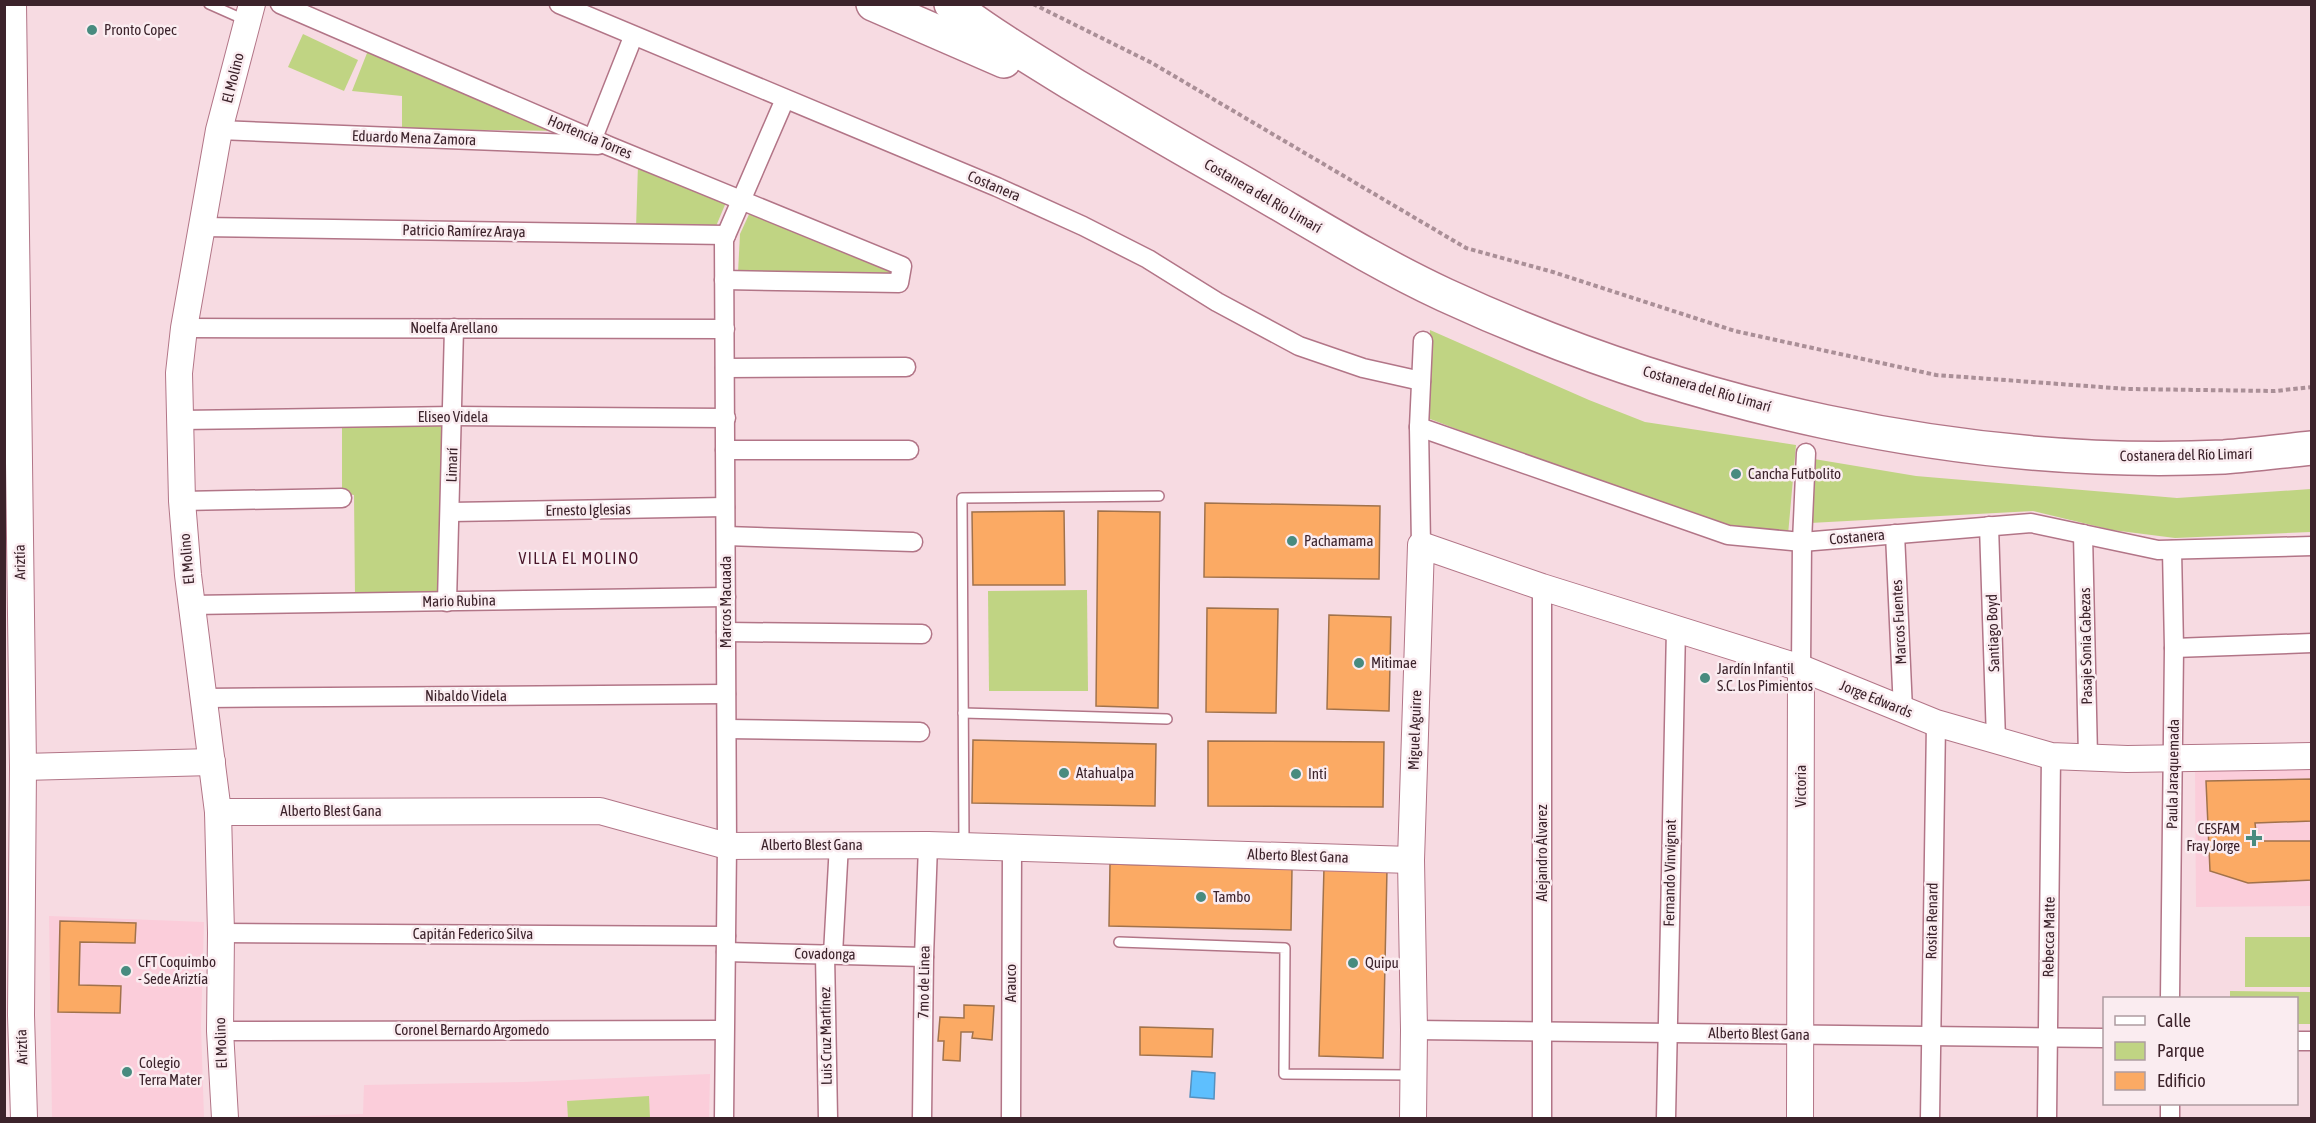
<svg xmlns="http://www.w3.org/2000/svg" width="2316" height="1123" font-family="'Asap Condensed',sans-serif">
<style>
.built{fill:#fbcdda}
.green{fill:#c0d483}
.water{fill:#5ebffe;stroke:#5490bf;stroke-width:1.5}
.building{fill:#fbaa64;stroke:#a1724b;stroke-width:1.5}
.lines{fill:none;stroke-linecap:round;stroke-linejoin:round}
.lane-casing{stroke:#b27587;stroke-width:12}
.street-casing{stroke:#b27587;stroke-width:21}
.secondary-casing{stroke:#b27587;stroke-width:28}
.highway-casing{stroke:#b27587;stroke-width:36}
.path{stroke:#aa8f97;stroke-width:4;stroke-dasharray:4.5 3;stroke-linecap:butt}
.lane{stroke:#fff;stroke-width:9}
.street{stroke:#fff;stroke-width:18}
.secondary{stroke:#fff;stroke-width:26}
.highway{stroke:#fff;stroke-width:33}
.poi-dot{fill:#488b7f;stroke:#faecf0;stroke-width:2}
.labels{text-anchor:middle;stroke-width:5;stroke-linejoin:round;paint-order:stroke}
.poi-label{font-size:15px;fill:#3c232b;stroke:#faecf0;text-anchor:start}
.street-label{font-size:15px;fill:#3c232b;stroke:#faecf0}
.neighbourhood-label{font-size:16px;letter-spacing:1.5px;fill:#481529;stroke:#faecf0}
</style>
<rect width="100%" height="100%" fill="#f7dbe2"/>
<!-- built -->
<g class="built">
<path d="M 2311,767 L 2311,906 L 2196,907 L 2195,769 Z"/>
<path d="M 49,916 L 204,922 L 201,1026 L 204,1118 L 52,1118 Z"/>
<path d="M 710,1074 L 709,1118 L 247,1118 L 363,1114 L 364,1085 L 523,1082 Z"/>
</g>
<!-- green -->
<g class="green">
<path d="M 303,34 L 358,60 L 344,91 L 288,67 Z"/>
<path d="M 369,48 L 563,131 L 402,129 L 402,96 L 352,91 Z"/>
<path d="M 638,164 L 727,200 L 714,231 L 636,228 Z"/>
<path d="M 751,210 L 892,267 L 891,278 L 738,273 L 740,234 Z"/>
<path d="M 1430,330 L 1589,400 L 1645,422 L 1796,445 L 1788,535 L 1731,527 L 1579,476 L 1425,417 Z"/>
<path d="M 342,422 L 445,424 L 442,593 L 355,595 L 354,495 L 342,493 Z"/>
<path d="M 1814,459 L 1916,476 L 2177,498 L 2311,489 L 2311,532 L 2175,538 L 2112,530 L 2033,511 L 1810,523 Z"/>
<path d="M 1087,590 L 1088,691 L 989,691 L 988,591 Z"/>
<rect x="2245" y="937" width="66" height="50"/>
<path d="M 2230,991 L 2311,992 L 2311,1024 L 2297,1024 L 2296,998 L 2230,998 Z"/>
<path d="M 649,1096 L 650,1118 L 568,1118 L 567,1101 Z"/>
</g>
<!-- water -->
<path class="water" d="M 1192,1071 L 1215,1073 L 1214,1099 L 1190,1097 Z"/>
<!-- building -->
<g class="building">
<path d="M 1205,503 L 1380,506 L 1379,579 L 1204,577 Z"/>
<path d="M 1064,511 L 1065,585 L 973,585 L 972,512 Z"/>
<path d="M 1098,511 L 1160,512 L 1158,708 L 1096,706 Z"/>
<path d="M 1207,608 L 1278,609 L 1276,713 L 1206,712 Z"/>
<path d="M 1329,615 L 1391,617 L 1389,711 L 1327,709 Z"/>
<path d="M 973,740 L 1156,744 L 1155,806 L 972,803 Z"/>
<path d="M 1208,741 L 1384,742 L 1383,807 L 1208,806 Z"/>
<path d="M 2312,779 L 2312,821 L 2255,823 L 2257,841 L 2312,841 L 2312,880 L 2248,883 L 2210,871 L 2206,781 Z"/>
<path d="M 1110,864 L 1292,869 L 1291,930 L 1109,926 Z"/>
<path d="M 1324,867 L 1387,869 L 1383,1058 L 1319,1056 Z"/>
<path d="M 60,921 L 136,923 L 135,943 L 80,942 L 79,985 L 121,986 L 120,1013 L 58,1012 Z"/>
<path d="M 964,1005 L 994,1006 L 992,1040 L 972,1038 L 973,1032 L 961,1032 L 960,1061 L 943,1060 L 944,1041 L 938,1041 L 940,1017 L 964,1018 Z"/>
<path d="M 1140,1027 L 1213,1029 L 1212,1057 L 1140,1055 Z"/>
</g>
<g class="lines">
<defs>
<g id="lane">
<path d="M 209,4 L 245,20"/>
<path d="M 963,713 L 1167,719"/>
<path d="M 964,844 L 962,498 L 1159,496"/>
<path d="M 1119,942 L 1285,948 L 1284,1074 L 1411,1075"/>
</g>
<g id="street">
<path d="M 280,4 L 609,146 L 902,266 L 899,283 L 724,280"/>
<path d="M 559,4 L 997,187 L 1083,226 L 1148,259 L 1217,302 L 1299,346 L 1363,368 L 1421,381"/>
<path d="M 219,130 L 598,145"/>
<path d="M 593,138 L 633,37"/>
<path d="M 201,227 L 726,235"/>
<path d="M 184,328 L 725,329"/>
<path d="M 725,368 L 906,367"/>
<path d="M 180,420 L 454,416 L 726,418"/>
<path d="M 1419,427 L 1728,535 L 1802,542 L 2031,523 L 2158,550 L 2312,546"/>
<path d="M 725,450 L 909,450"/>
<path d="M 182,501 L 342,498"/>
<path d="M 450,512 L 725,507"/>
<path d="M 1989,526 L 1996,740"/>
<path d="M 1895,534 L 1903,710"/>
<path d="M 2083,534 L 2088,757"/>
<path d="M 726,536 L 913,542"/>
<path d="M 1421,545 L 1419,427 L 1423,341"/>
<path d="M 447,602 L 454,328"/>
<path d="M 191,605 L 726,597"/>
<path d="M 726,632 L 922,634"/>
<path d="M 2174,648 L 2312,643"/>
<path d="M 1801,668 L 1802,542 L 1806,453"/>
<path d="M 205,698 L 726,694"/>
<path d="M 727,729 L 920,732"/>
<path d="M 221,933 L 726,936"/>
<path d="M 726,952 L 924,957"/>
<path d="M 825,954 L 828,1118"/>
<path d="M 833,954 L 839,844"/>
<path d="M 2170,998 L 2174,648 L 2172,550"/>
<path d="M 1414,1030 L 2104,1038"/>
<path d="M 220,1031 L 724,1030"/>
<path d="M 2296,1041 L 2312,1041"/>
<path d="M 724,1118 L 727,846 L 724,240 L 785,99"/>
<path d="M 922,1118 L 924,957 L 928,845"/>
<path d="M 1011,1118 L 1012,848"/>
<path d="M 1542,1118 L 1542,587"/>
<path d="M 1666,1118 L 1676,628"/>
<path d="M 1930,1118 L 1936,723"/>
<path d="M 2047,1118 L 2051,756"/>
<path d="M 2170,1118 L 2170,1104"/>
</g>
<g id="secondary">
<path d="M 13,4 L 23,767 L 21,1015 L 24,1118"/>
<path d="M 23,767 L 212,762"/>
<path d="M 218,812 L 600,811 L 727,846 L 928,845 L 1411,860"/>
<path d="M 225,1118 L 220,1031 L 221,933 L 218,812 L 188,575 L 182,501 L 179,373 L 184,328 L 219,130 L 252,4"/>
<path d="M 1413,1118 L 1414,1030 L 1411,860 L 1421,545 L 1542,587 L 1801,668 L 1936,723 L 2051,756 L 2127,759 L 2312,756"/>
<path d="M 1800,1118 L 1801,668"/>
</g>
<g id="highway">
<path d="M 873,4 L 1004,61"/>
<path d="M 951,4 C 990,34 1032,59 1074,85 C 1127,116 1179,147 1233,177 C 1303,217 1372,261 1445,295 C 1683,405 1961,469 2224,457 C 2253,455 2282,451 2312,448"/>
</g>
</defs>
<!-- lane casing -->
<use href="#lane" class="lane-casing"/>
<!-- street casing -->
<use href="#street" class="street-casing"/>
<!-- secondary casing -->
<use href="#secondary" class="secondary-casing"/>
<!-- highway casing -->
<use href="#highway" class="highway-casing"/>
<!-- path -->
<path class="path" d="M 1033,4 L 1152,63 L 1466,248 L 1553,272 L 1735,331 L 1936,375 L 2128,389 L 2275,391 L 2312,387"/>
<!-- lane -->
<use href="#lane" class="lane"/>
<!-- street -->
<use href="#street" class="street"/>
<!-- secondary -->
<use href="#secondary" class="secondary"/>
<!-- highway -->
<use href="#highway" class="highway"/>
</g>
<!-- markers -->
<g class="poi-dot">
<circle cx="92" cy="30" r="6"/>
<circle cx="1736" cy="474" r="6"/>
<circle cx="1292" cy="541" r="6"/>
<circle cx="1359" cy="663" r="6"/>
<circle cx="1705" cy="678" r="6"/>
<circle cx="1064" cy="773" r="6"/>
<circle cx="1296" cy="774" r="6"/>
<path d="M2251 829h6v6h6v6h-6v6h-6v-6h-6v-6h6z"/>
<circle cx="1201" cy="897" r="6"/>
<circle cx="1353" cy="963" r="6"/>
<circle cx="126" cy="971" r="6"/>
<circle cx="127" cy="1072" r="6"/>
</g>
<g class="labels">
<!-- poi labels -->
<g class="poi-label">
<text x="104" y="35">Pronto Copec</text>
<text x="1748" y="479">Cancha Futbolito</text>
<text x="1304" y="546">Pachamama</text>
<text x="1371" y="668">Mitimae</text>
<text x="1717" y="674">Jardín Infantil<tspan x="1717" dy="17">S.C. Los Pimientos</tspan></text>
<text x="1076" y="778">Atahualpa</text>
<text x="1308" y="779">Inti</text>
<text x="2240" y="834" text-anchor="end">CESFAM<tspan x="2240" dy="17">Fray Jorge</tspan></text>
<text x="1213" y="902">Tambo</text>
<text x="138" y="967">CFT Coquimbo<tspan x="138" dy="17">- Sede Ariztía</tspan></text>
<text x="1365" y="968">Quipu</text>
<text x="139" y="1068">Colegio<tspan x="139" dy="17">Terra Mater</tspan></text>
</g>
<!-- street labels -->
<g class="street-label">
<text transform="translate(233 78) rotate(-76)" y="5">El Molino</text>
<text transform="translate(590 137) rotate(23)" y="5">Hortencia Torres</text>
<text transform="translate(414 138) rotate(2)" y="5">Eduardo Mena Zamora</text>
<text transform="translate(994 186) rotate(23)" y="5">Costanera</text>
<text transform="translate(1263 196) rotate(30)" y="5">Costanera del Río Limarí</text>
<text transform="translate(464 231) rotate(1)" y="5">Patricio Ramírez Araya</text>
<text x="454" y="333">Noelfa Arellano</text>
<text transform="translate(1707 389) rotate(16)" y="5">Costanera del Río Limarí</text>
<text x="453" y="422">Eliseo Videla</text>
<text transform="translate(2186 455) rotate(-1)" y="5">Costanera del Río Limarí</text>
<text transform="translate(452 465) rotate(-88)" y="5">Limarí</text>
<text transform="translate(588 510) rotate(-1)" y="5">Ernesto Iglesias</text>
<text transform="translate(1857 537) rotate(-5)" y="5">Costanera</text>
<text transform="translate(187 559) rotate(-95)" y="5">El Molino</text>
<text transform="translate(20 562) rotate(-91)" y="5">Ariztía</text>
<text transform="translate(459 601) rotate(-1)" y="5">Mario Rubina</text>
<text transform="translate(726 602) rotate(-90)" y="5">Marcos Macuada</text>
<text transform="translate(1899 622) rotate(-93)" y="5">Marcos Fuentes</text>
<text transform="translate(1993 633) rotate(-92)" y="5">Santiago Boyd</text>
<text transform="translate(2086 646) rotate(-91)" y="5">Pasaje Sonia Cabezas</text>
<text x="466" y="701">Nibaldo Videla</text>
<text transform="translate(1876 699) rotate(22)" y="5">Jorge Edwards</text>
<text transform="translate(1415 730) rotate(-88)" y="5">Miguel Aguirre</text>
<text transform="translate(2173 774) rotate(-89)" y="5">Paula Jaraquemada</text>
<text transform="translate(1801 786) rotate(-90)" y="5">Victoria</text>
<text x="331" y="816">Alberto Blest Gana</text>
<text x="812" y="850">Alberto Blest Gana</text>
<text transform="translate(1542 853) rotate(-90)" y="5">Alejandro Álvarez</text>
<text transform="translate(1298 856) rotate(2)" y="5">Alberto Blest Gana</text>
<text transform="translate(1670 873) rotate(-89)" y="5">Fernando Vinvignat</text>
<text transform="translate(1932 921) rotate(-89)" y="5">Rosita Renard</text>
<text x="473" y="939">Capitán Federico Silva</text>
<text transform="translate(2049 937) rotate(-89)" y="5">Rebecca Matte</text>
<text transform="translate(825 954) rotate(1)" y="5">Covadonga</text>
<text transform="translate(924 982) rotate(-89)" y="5">7mo de Linea</text>
<text transform="translate(1011 983) rotate(-90)" y="5">Arauco</text>
<text x="472" y="1035">Coronel Bernardo Argomedo</text>
<text transform="translate(1759 1034) rotate(1)" y="5">Alberto Blest Gana</text>
<text transform="translate(826 1036) rotate(-91)" y="5">Luis Cruz Martínez</text>
<text transform="translate(221 1043) rotate(-92)" y="5">El Molino</text>
<text transform="translate(22 1047) rotate(-92)" y="5">Ariztía</text>
</g>
<!-- neighbourhood labels -->
<g class="neighbourhood-label">
<text x="579" y="564">VILLA EL MOLINO</text>
</g>
</g>
<!-- border -->
<rect width="2316" height="1123" fill="none" stroke="#3c232b" stroke-width="12"/>
<!-- legend -->
<rect x="2103" y="997" width="195" height="108" fill="#faecf0" stroke="#ae9ca1" stroke-width="1.5"/>
<rect x="2115" y="1016" width="30" height="9" fill="#ffffff" stroke="#ae9ca1" stroke-width="1.5"/>
<text x="2157" y="1027" font-size="18" fill="#3c232b">Calle</text>
<rect x="2115" y="1042" width="30" height="18" fill="#c0d483" stroke="#ae9ca1" stroke-width="1.5"/>
<text x="2157" y="1057" font-size="18" fill="#3c232b">Parque</text>
<rect x="2115" y="1072" width="30" height="18" fill="#fbaa64" stroke="#ae9ca1" stroke-width="1.5"/>
<text x="2157" y="1087" font-size="18" fill="#3c232b">Edificio</text>
</svg>
